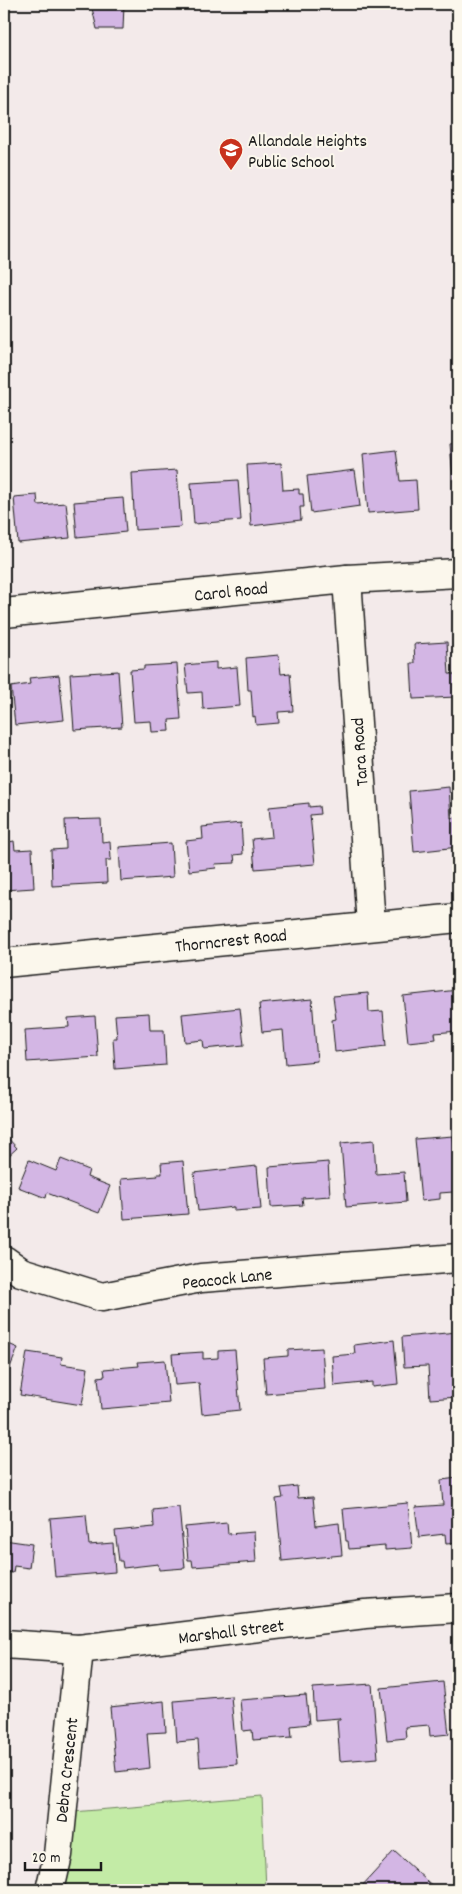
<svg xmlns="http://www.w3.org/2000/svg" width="462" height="1894" font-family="Dekko,sans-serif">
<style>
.green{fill:#c3eba6;stroke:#708461}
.building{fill:#d3b6e4;stroke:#1c1c1c}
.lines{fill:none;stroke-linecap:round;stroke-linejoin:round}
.minor-casing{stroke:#1c1c1c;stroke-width:31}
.minor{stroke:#fbf7ec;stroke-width:28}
.labels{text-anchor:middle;stroke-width:4;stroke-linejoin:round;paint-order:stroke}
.poi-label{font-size:18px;fill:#1c1c1c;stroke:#fbf7ec;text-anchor:start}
.street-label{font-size:18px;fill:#1c1c1c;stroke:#fbf7ec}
</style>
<rect width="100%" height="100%" fill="#f3eaea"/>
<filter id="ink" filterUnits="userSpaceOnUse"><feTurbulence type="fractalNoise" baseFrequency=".02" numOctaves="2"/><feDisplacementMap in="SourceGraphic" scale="10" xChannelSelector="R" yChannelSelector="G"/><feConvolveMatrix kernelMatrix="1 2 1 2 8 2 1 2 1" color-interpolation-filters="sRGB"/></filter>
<g filter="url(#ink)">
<!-- green -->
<path class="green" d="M 262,1796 L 266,1890 L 53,1890 L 73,1812 Z"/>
<!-- building -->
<g class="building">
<path d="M 91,4 L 124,4 L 123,29 L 97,29 Z"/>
<path d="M 458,443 L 458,499 L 455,499 L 450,444 Z"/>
<path d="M 396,450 L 400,481 L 416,480 L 418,509 L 368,513 L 363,454 Z"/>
<path d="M 281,463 L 283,490 L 299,489 L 299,494 L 303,494 L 304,507 L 300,507 L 301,520 L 251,526 L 247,465 Z"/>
<path d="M 177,470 L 181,527 L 135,530 L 132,473 Z"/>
<path d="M 355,470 L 360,506 L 311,513 L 307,476 Z"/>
<path d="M 238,480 L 241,520 L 194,524 L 191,483 Z"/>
<path d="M 37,495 L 38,505 L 66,503 L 70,538 L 18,543 L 14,497 Z"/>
<path d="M 123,498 L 126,532 L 77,537 L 74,502 Z"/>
<path d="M 447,642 L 449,674 L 455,674 L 456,697 L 413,699 L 411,663 L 415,663 L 414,644 Z"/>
<path d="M 279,655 L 281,674 L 290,673 L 293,711 L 278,712 L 279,723 L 256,725 L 255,716 L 253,717 L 251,690 L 248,690 L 246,658 Z"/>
<path d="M 216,662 L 216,669 L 237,667 L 240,706 L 203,709 L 202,692 L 188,693 L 185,665 Z"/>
<path d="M 177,664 L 181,719 L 169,720 L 170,731 L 152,732 L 151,721 L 134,722 L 130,670 L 144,669 L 144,666 Z"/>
<path d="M 118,671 L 122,727 L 74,730 L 70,674 Z"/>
<path d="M 59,675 L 64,720 L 15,725 L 11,687 L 30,684 L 29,678 Z"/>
<path d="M 449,787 L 451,818 L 458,817 L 458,847 L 414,852 L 409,791 Z"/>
<path d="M 309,803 L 309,807 L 319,806 L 320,814 L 310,815 L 315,864 L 255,869 L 252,839 L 272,837 L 269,807 Z"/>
<path d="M 101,819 L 102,842 L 110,841 L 111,860 L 106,860 L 107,883 L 52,886 L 51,850 L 66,849 L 65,820 Z"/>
<path d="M 241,823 L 243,854 L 234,855 L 235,863 L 215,864 L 216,868 L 189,871 L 186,841 L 203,839 L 202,827 Z"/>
<path d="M 9,838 L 9,842 L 14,841 L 15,850 L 32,849 L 34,888 L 4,890 L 4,839 Z"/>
<path d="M 171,843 L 173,877 L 121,881 L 119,847 Z"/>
<path d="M 458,990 L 458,1031 L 435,1033 L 436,1039 L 408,1042 L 403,996 Z"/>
<path d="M 368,993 L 369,1012 L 383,1011 L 386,1046 L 335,1052 L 332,1020 L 336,1019 L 333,996 Z"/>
<path d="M 312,999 L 317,1061 L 286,1064 L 283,1030 L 262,1032 L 259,1004 Z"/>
<path d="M 240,1008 L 244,1045 L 204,1049 L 203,1040 L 185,1042 L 182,1014 Z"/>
<path d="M 149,1013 L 150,1030 L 164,1030 L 166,1065 L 115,1069 L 113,1038 L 117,1038 L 115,1015 Z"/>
<path d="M 95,1016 L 98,1057 L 27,1062 L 25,1030 L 69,1027 L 68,1018 Z"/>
<path d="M 4,1134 L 17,1148 L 4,1160 Z"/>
<path d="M 453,1136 L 456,1167 L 458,1167 L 458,1198 L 454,1198 L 453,1192 L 440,1193 L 440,1199 L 421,1201 L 415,1139 Z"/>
<path d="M 374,1140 L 376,1174 L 404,1172 L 406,1202 L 346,1207 L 341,1143 Z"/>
<path d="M 61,1159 L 89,1170 L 87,1177 L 110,1186 L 99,1213 L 47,1193 L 46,1198 L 18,1187 L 29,1160 L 56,1171 Z"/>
<path d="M 183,1161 L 188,1214 L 124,1219 L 121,1179 L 158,1176 L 157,1174 L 162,1174 L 161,1163 Z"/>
<path d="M 328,1162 L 330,1196 L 302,1198 L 303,1205 L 271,1207 L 269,1167 Z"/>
<path d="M 257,1166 L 261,1209 L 234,1211 L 234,1207 L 198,1211 L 194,1173 Z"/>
<path d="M 458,1332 L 458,1397 L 430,1399 L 428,1366 L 404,1367 L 402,1337 Z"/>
<path d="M 394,1340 L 398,1384 L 372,1387 L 372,1382 L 334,1386 L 332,1356 L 355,1354 L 354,1345 Z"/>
<path d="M 4,1342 L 18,1348 L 4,1382 Z"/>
<path d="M 322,1348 L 325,1389 L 266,1394 L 263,1358 L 288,1356 L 288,1350 Z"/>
<path d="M 235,1350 L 240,1410 L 202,1414 L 199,1383 L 175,1385 L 172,1354 L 203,1352 L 203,1359 L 218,1358 L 218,1351 Z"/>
<path d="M 27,1352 L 62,1357 L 61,1364 L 88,1368 L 82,1405 L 20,1395 Z"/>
<path d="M 165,1360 L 169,1403 L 101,1409 L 98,1377 L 105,1376 L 104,1369 L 139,1366 L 138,1362 Z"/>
<path d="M 458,1478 L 458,1543 L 446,1544 L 445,1534 L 419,1537 L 415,1507 L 443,1505 L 441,1480 Z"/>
<path d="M 297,1486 L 298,1498 L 313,1497 L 316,1526 L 339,1523 L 342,1555 L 282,1561 L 276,1499 L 283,1498 L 281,1488 Z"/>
<path d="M 408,1503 L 412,1548 L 385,1550 L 385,1546 L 349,1549 L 348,1541 L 346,1541 L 343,1509 Z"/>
<path d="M 179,1507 L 185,1568 L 159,1570 L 158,1564 L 123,1568 L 122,1561 L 119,1561 L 115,1531 L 154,1527 L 153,1510 Z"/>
<path d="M 86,1515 L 89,1545 L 113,1543 L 115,1572 L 55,1577 L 50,1518 Z"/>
<path d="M 227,1523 L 228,1534 L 254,1532 L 256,1562 L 193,1567 L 192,1560 L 188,1560 L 185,1527 Z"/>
<path d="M 4,1540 L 32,1544 L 29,1568 L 14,1566 L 13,1573 L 4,1572 Z"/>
<path d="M 458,1676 L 458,1707 L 455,1708 L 453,1677 Z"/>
<path d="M 443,1682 L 449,1734 L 430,1736 L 429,1725 L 405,1727 L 406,1738 L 387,1740 L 381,1688 Z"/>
<path d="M 372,1684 L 378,1758 L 340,1761 L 337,1720 L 340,1720 L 340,1718 L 315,1720 L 313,1688 Z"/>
<path d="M 306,1695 L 309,1724 L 291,1726 L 292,1737 L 253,1740 L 252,1730 L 243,1731 L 240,1700 Z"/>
<path d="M 231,1696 L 237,1764 L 200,1767 L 198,1740 L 177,1742 L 174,1701 Z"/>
<path d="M 164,1701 L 166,1732 L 147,1733 L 150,1768 L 116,1772 L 110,1707 Z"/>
<path d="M 4,1726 L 9,1726 L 4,1792 Z"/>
<path d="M 394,1851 L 437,1890 L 364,1890 L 361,1887 Z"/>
</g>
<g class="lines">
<defs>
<g id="minor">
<path d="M 347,579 L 371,925"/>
<path d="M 4,613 L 347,579 L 458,573"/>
<path d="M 4,963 L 458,918"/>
<path d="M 4,1260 L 21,1272 L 102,1297 L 201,1278 L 458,1258"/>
<path d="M 4,1644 L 79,1649 L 365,1614 L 458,1608"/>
<path d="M 50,1890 L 58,1855 L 79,1649"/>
</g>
</defs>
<!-- minor casing -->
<use href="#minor" class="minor-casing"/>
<!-- minor -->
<use href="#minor" class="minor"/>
</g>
</g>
<!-- icons -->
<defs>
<symbol id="school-pin" viewBox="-11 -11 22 30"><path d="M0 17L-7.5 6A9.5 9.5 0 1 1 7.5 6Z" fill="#c8321e" stroke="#fbf7ec"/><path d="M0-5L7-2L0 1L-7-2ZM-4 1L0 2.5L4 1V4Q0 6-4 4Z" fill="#fff"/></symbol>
</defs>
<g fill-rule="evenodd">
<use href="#school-pin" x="217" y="136" width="28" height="38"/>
</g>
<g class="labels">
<!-- poi labels -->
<g class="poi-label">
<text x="248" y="146">Allandale Heights<tspan x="248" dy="21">Public School</tspan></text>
</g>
<!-- street labels -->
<g class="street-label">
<text transform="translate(231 591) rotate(-6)" y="6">Carol Road</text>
<text transform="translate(359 752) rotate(-94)" y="6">Tara Road</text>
<text transform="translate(231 940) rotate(-6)" y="6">Thorncrest Road</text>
<text transform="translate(227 1278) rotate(-6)" y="6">Peacock Lane</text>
<text transform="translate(231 1631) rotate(-7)" y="6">Marshall Street</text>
<text transform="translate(66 1770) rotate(-84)" y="6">Debra Crescent</text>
</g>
</g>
<!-- margin -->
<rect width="462" height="1894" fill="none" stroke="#fbf7ec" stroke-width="20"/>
<rect x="10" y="10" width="442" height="1874" fill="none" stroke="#1c1c1c" stroke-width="2" filter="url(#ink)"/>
<!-- scale -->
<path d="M25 1862v8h76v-8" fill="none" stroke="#1c1c1c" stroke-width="2.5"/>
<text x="32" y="1862" font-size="15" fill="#1c1c1c" stroke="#fbf7ec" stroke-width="4" paint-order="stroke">20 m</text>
</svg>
